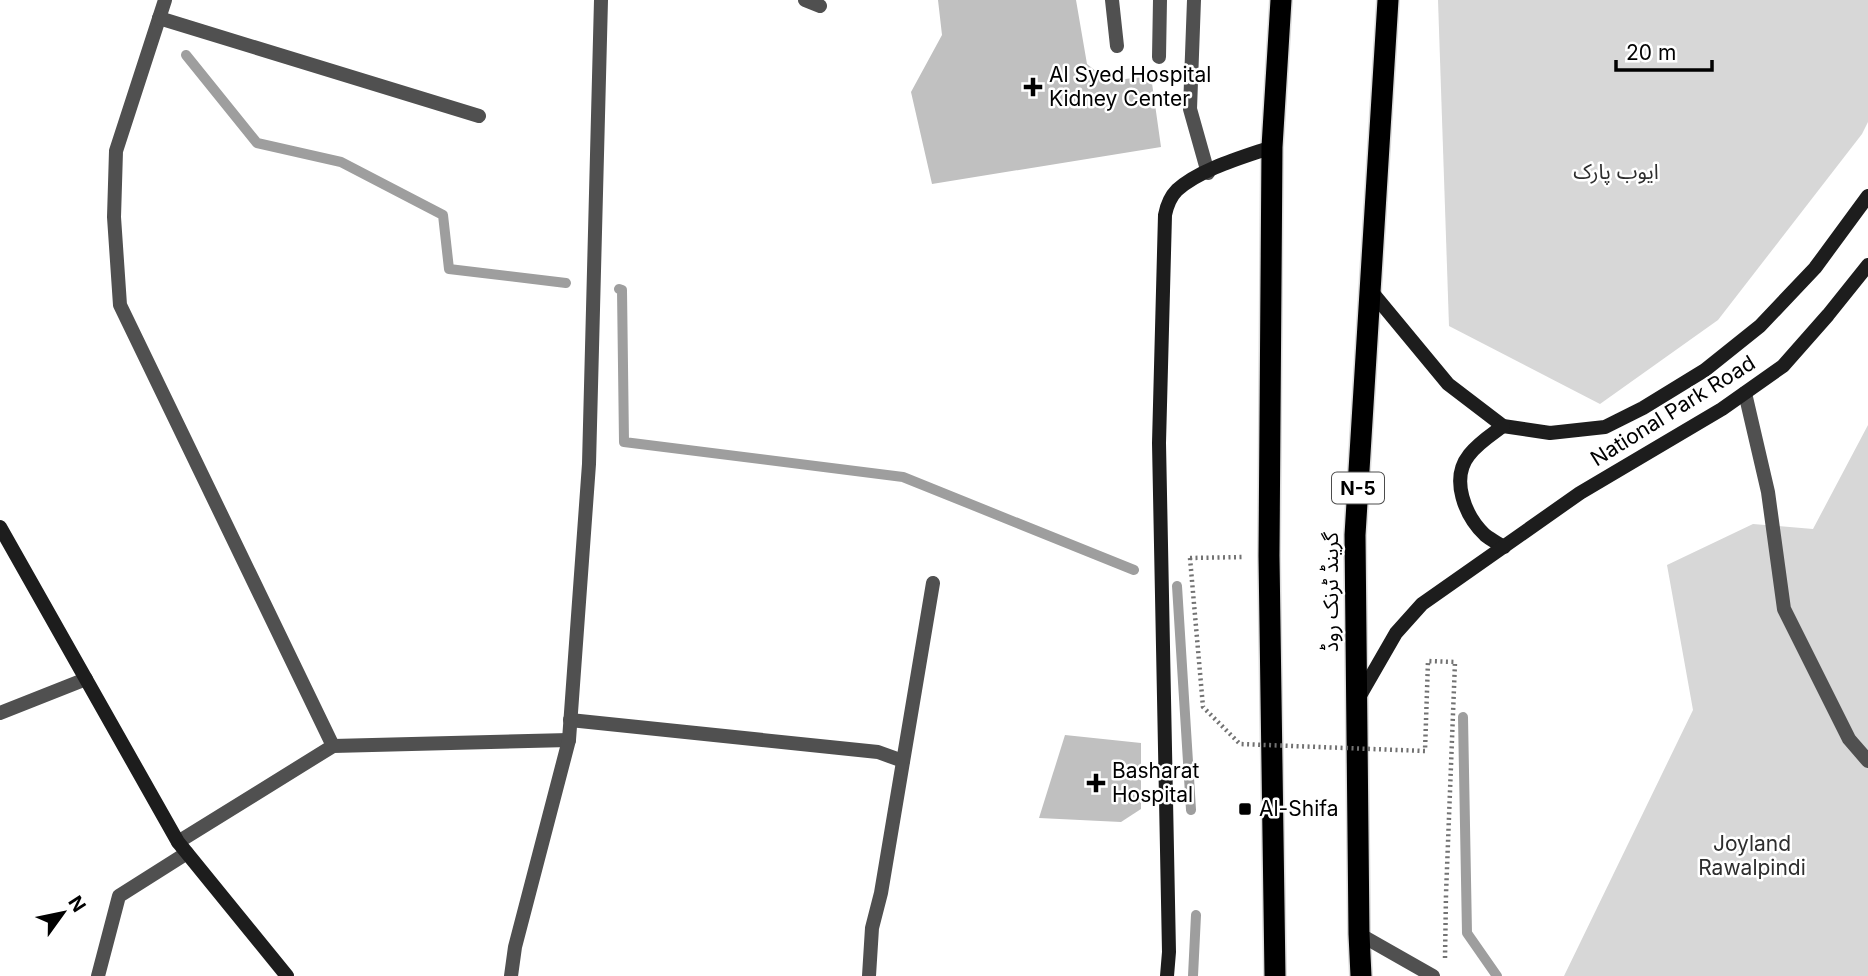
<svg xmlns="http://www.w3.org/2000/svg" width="1868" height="976" font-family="Inter,'Noto Sans Arabic',sans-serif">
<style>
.green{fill:#d7d7d7}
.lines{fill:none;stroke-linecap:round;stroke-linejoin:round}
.stream{stroke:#9e9e9e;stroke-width:10}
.building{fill:#c0c0c0}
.highway-casing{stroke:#dbdbdb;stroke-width:24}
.path{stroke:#727272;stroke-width:4.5;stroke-dasharray:2 3.5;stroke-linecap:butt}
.lane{stroke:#505050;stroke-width:14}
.street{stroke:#505050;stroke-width:14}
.secondary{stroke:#1d1d1d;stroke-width:14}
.highway{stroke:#000;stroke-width:21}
.path-bridge{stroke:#727272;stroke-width:4.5;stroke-dasharray:2 3.5;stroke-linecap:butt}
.poi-dot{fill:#000;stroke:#fff;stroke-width:2.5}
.labels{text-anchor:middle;stroke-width:5;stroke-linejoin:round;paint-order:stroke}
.shield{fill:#fff;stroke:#4c4c4c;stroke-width:2}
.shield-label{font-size:19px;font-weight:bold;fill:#000}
.poi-label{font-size:21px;fill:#000;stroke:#fff;text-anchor:start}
.park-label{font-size:21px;fill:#2e2e2e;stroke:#fff}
.street-label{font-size:21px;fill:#000;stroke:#fff}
</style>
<rect width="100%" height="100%" fill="#fff"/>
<!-- green -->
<g class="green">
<path d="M 1438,0 L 1868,0 L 1868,122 L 1862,134 L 1718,320 L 1600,404 L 1449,326 Z"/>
<path d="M 1868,425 L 1868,976 L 1564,976 L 1693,710 L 1667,565 L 1753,524 L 1813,529 Z"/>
</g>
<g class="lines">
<!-- stream -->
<g class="stream">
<path d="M 186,55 L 257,143 L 341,162 L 443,215 L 449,269 L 566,283"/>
<path d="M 619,289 L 622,290 L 624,442 L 903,477 L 1134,570"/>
<path d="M 1177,586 L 1191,810"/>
<path d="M 1463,717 L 1467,933 L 1497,976"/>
<path d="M 1193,976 L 1196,915"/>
</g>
</g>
<!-- building -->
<g class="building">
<path d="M 938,0 L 1076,0 L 1087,64 L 1108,81 L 1151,76 L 1161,147 L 932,184 L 911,92 L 942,35 Z"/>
<path d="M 1065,735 L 1141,743 L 1141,809 L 1121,822 L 1039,818 Z"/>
</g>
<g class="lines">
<defs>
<g id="highway">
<path d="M 1275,976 L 1269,556 L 1272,147 L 1281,0"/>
<path d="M 1361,976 L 1359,934 L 1355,535 L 1388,0"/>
</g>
</defs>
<!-- highway casing -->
<use href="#highway" class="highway-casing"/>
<!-- path -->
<g class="path">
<path d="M 1190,558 L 1243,557"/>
<path d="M 1445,958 L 1446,894"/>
</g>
<!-- lane -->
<g class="lane">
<path d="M 1112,0 L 1117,46"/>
<path d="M 1159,57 L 1160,0"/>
<path d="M 1745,393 L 1768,492 L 1784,609 L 1849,739 L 1868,761"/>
</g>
<!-- street -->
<g class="street">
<path d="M 165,0 L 116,151 L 114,217 L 120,305 L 333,746"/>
<path d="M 805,0 L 820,6"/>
<path d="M 1194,0 L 1190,109 L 1208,173"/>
<path d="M 159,18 L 479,116"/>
<path d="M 0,713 L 86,679"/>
<path d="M 570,720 L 878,752 L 903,761"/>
<path d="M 178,842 L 333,746 L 569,740"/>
<path d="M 1359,934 L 1433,976"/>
<path d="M 98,976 L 119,896 L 187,853"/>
<path d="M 511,976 L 515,947 L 569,740 L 589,464 L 601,0"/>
<path d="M 869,976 L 872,928 L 881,893 L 933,583"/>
</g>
<!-- secondary -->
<g class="secondary">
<path d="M 1371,291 L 1448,384 L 1503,426 L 1550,433 L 1605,427 L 1643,408 L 1705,370 L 1760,326 L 1815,268 L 1868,196"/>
<path d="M 1503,426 C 1491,435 1478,443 1469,455 C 1450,479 1465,516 1485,535 C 1491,540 1498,543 1504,547"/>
<path d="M 0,527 L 178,842 L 287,976"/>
<path d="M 1358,699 L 1396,633 L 1422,604 L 1580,493 L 1722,409 L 1783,366 L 1828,315 L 1868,265"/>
<path d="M 1167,976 L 1169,952 L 1159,443 L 1165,215 C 1167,205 1170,197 1177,190 C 1200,169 1243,157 1272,147"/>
</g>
<!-- highway -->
<use href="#highway" class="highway"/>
<!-- path-bridge -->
<path class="path-bridge" d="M 1190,558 L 1203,707 L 1240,744 L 1425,751 L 1428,661 L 1455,662 L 1446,894"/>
</g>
<!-- markers -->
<g class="poi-dot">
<path d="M1029.5 76.5h7v7h7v7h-7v7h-7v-7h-7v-7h7z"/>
<path d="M1092.5 772.5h7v7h7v7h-7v7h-7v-7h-7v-7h7z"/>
<rect x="1238" y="802" width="14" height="14" rx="3.5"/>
</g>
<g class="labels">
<!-- shield labels -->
<rect class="shield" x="1332" y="472.5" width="52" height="31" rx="5"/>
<g class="shield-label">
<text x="1358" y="495">N-5</text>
</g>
<!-- poi labels -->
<g class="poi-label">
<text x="1049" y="82">Al Syed Hospital<tspan x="1049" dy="24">Kidney Center</tspan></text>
<text x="1112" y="778">Basharat<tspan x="1112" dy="24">Hospital</tspan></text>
<text x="1259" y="816">Al-Shifa</text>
</g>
<!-- park labels -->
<g class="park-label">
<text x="1616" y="179">ایوب پارک</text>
<text x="1752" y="851">Joyland<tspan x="1752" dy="24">Rawalpindi</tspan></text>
</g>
<!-- street labels -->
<g class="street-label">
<text transform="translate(1673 411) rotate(-32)" y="7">National Park Road</text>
<text transform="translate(1331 592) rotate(-90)" y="7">گرینڈ ٹرنک روڈ</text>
</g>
</g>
<!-- north arrow -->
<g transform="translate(63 913) rotate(57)" stroke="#ffffff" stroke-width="5" paint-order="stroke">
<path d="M0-5L12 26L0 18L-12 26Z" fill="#000000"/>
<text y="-10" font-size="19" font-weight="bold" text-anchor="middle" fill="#000000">N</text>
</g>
<!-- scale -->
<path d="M1616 60v10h96v-10" fill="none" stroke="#000000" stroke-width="3.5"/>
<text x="1626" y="60" font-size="21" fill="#000000" stroke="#ffffff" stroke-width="5" paint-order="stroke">20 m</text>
</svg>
